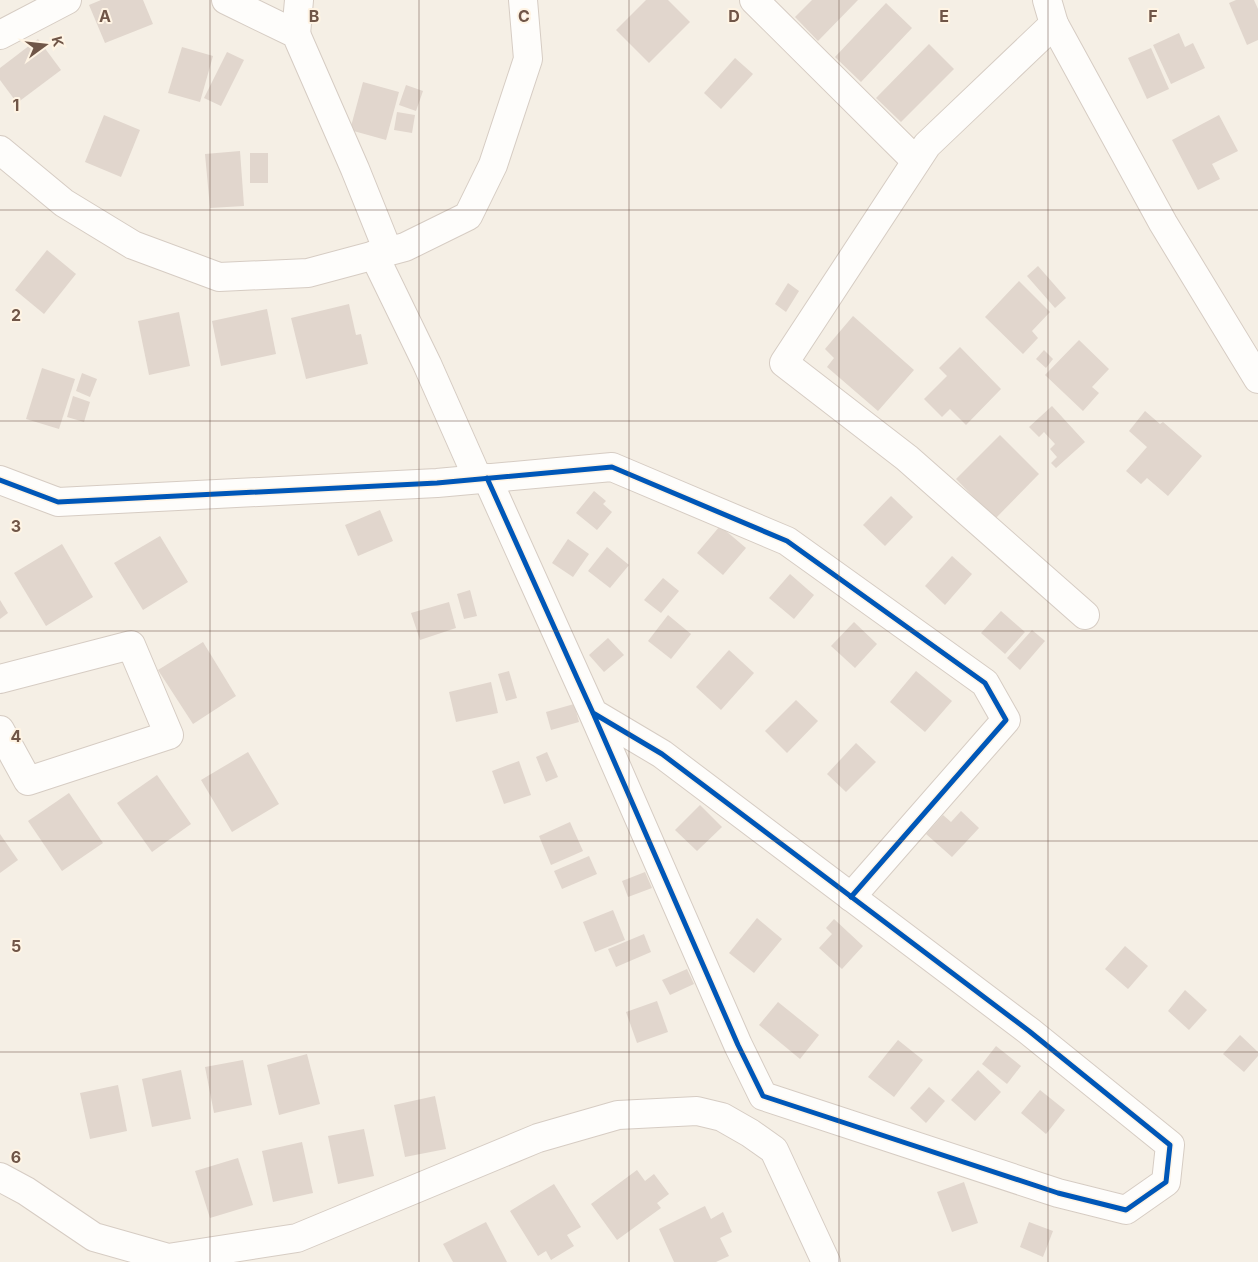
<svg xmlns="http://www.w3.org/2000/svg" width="1258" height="1262" font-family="Inter,sans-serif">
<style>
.building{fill:#e1d6cd}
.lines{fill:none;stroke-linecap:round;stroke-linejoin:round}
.minor-casing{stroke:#d6ccc3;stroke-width:30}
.minor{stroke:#fefdfb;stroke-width:28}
.cycleway-casing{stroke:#fff4e4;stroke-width:8}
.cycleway{stroke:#0057b8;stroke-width:5}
.grid{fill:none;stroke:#705648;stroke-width:1;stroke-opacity:0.55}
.grid-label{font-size:16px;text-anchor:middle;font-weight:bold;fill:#705648;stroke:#fff4e4;stroke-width:4;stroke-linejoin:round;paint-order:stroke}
</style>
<rect width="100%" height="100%" fill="#f5efe5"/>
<!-- building -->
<g class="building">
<path d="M 101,0 L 143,0 L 153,24 L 105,43 L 89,5 Z"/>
<path d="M 646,0 L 668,0 L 690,22 L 649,63 L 616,30 Z"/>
<path d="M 812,0 L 858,0 L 818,41 L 795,17 Z"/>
<path d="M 1236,0 L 1254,0 L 1258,9 L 1258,40 L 1247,45 L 1229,3 Z"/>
<path d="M 886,3 L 912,28 L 861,82 L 835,57 Z"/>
<path d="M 1179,33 L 1185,47 L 1193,43 L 1205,68 L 1171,84 L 1153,45 Z"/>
<path d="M 38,39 L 61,70 L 17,103 L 0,80 L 0,68 Z"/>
<path d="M 929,44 L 954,69 L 901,122 L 876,98 Z"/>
<path d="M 182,47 L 213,56 L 200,102 L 168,93 Z"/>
<path d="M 1151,48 L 1169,89 L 1147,99 L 1128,58 Z"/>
<path d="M 227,52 L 244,60 L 221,106 L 204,98 Z"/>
<path d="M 735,58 L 753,74 L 721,109 L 704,93 Z"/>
<path d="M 363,82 L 399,92 L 386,140 L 350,130 Z"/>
<path d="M 406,85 L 423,91 L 416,111 L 399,105 Z"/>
<path d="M 397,112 L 415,115 L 412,133 L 394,130 Z"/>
<path d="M 104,115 L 140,130 L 121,177 L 85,162 Z"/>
<path d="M 1219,115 L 1238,151 L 1212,164 L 1220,179 L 1198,190 L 1172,140 Z"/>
<path d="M 240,151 L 244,206 L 210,208 L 205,154 Z"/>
<rect x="250" y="153" width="18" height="30"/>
<path d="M 47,250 L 76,274 L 44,314 L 15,290 Z"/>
<path d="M 1038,266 L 1066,298 L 1055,308 L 1027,276 Z"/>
<path d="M 1019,281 L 1050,312 L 1032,331 L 1038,338 L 1023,354 L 985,317 Z"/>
<path d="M 788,283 L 799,291 L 786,312 L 775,304 Z"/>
<path d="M 349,304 L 356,335 L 361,334 L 368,364 L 306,379 L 291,318 Z"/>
<path d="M 267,309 L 276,354 L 221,366 L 212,321 Z"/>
<path d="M 179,312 L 190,366 L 149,375 L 138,321 Z"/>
<path d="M 853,316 L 914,370 L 878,411 L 827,367 L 834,358 L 825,349 Z"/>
<path d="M 1079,340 L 1109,369 L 1092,387 L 1099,393 L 1083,411 L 1045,375 Z"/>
<path d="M 960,347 L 1001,389 L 966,425 L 950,409 L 942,417 L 924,399 L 947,376 L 939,368 Z"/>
<path d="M 1044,350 L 1053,359 L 1046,368 L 1036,359 Z"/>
<path d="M 42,368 L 75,379 L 59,429 L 26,419 Z"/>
<path d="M 82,373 L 97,379 L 90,397 L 76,391 Z"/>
<path d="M 73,396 L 90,402 L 84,422 L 67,417 Z"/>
<path d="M 1052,406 L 1085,442 L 1056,468 L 1051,463 L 1057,457 L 1050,449 L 1055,444 L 1044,432 L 1039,437 L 1029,427 Z"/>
<path d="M 1145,411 L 1160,424 L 1163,422 L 1202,456 L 1168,496 L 1147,478 L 1141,484 L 1126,471 L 1147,447 L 1129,431 Z"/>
<path d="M 1000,435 L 1039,474 L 995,519 L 956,479 Z"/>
<path d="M 594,491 L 606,501 L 603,504 L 612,512 L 597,530 L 576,513 Z"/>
<path d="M 891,496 L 913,517 L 885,546 L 863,525 Z"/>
<path d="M 380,510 L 393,541 L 358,556 L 345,525 Z"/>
<path d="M 720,526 L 746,548 L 723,575 L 697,553 Z"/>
<path d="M 160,536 L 188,582 L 143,610 L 114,563 Z"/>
<path d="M 568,539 L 589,554 L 573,577 L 552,563 Z"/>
<path d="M 62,544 L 93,597 L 46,626 L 14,573 Z"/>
<path d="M 607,547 L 629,565 L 610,588 L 588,571 Z"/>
<path d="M 952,556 L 972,574 L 945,605 L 925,586 Z"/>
<path d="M 790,574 L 814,595 L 794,619 L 769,598 Z"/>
<path d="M 663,578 L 679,591 L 661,613 L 644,600 Z"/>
<path d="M 470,590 L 477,616 L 464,619 L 457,594 Z"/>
<path d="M 0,600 L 8,613 L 0,619 Z"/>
<path d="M 449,602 L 456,628 L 420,640 L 411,613 Z"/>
<path d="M 1001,611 L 1025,632 L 1005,654 L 981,633 Z"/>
<path d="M 668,615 L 691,634 L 671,659 L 648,641 Z"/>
<path d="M 854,622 L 877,644 L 855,668 L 831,646 Z"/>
<path d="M 1032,630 L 1045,641 L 1020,670 L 1007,658 Z"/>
<path d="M 608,638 L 624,655 L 604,672 L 589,655 Z"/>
<path d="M 203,642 L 236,696 L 193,724 L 158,670 Z"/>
<path d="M 729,650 L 754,673 L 721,710 L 696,687 Z"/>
<path d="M 509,671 L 517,698 L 506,701 L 498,674 Z"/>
<path d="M 916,671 L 952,701 L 925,732 L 890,702 Z"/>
<path d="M 491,682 L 498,713 L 456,722 L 449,692 Z"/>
<path d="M 796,700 L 818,721 L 787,753 L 765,731 Z"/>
<path d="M 574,704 L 579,722 L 551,730 L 546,712 Z"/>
<path d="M 856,743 L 876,762 L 846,792 L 827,774 Z"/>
<path d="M 248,752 L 279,804 L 232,832 L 201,780 Z"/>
<path d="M 547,752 L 558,777 L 546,782 L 536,757 Z"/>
<path d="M 519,761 L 531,795 L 504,804 L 492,771 Z"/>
<path d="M 157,775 L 191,824 L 152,852 L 117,803 Z"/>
<path d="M 69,793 L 103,843 L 62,871 L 28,821 Z"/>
<path d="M 700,805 L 722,827 L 697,851 L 675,830 Z"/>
<path d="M 961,811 L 979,828 L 952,857 L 926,834 L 943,815 L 951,822 Z"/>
<path d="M 570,822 L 583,851 L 551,865 L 539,836 Z"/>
<path d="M 0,834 L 18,860 L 0,873 Z"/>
<path d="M 589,856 L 597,874 L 562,889 L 554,871 Z"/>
<path d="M 645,872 L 652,888 L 628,897 L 622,881 Z"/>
<path d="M 613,910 L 625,940 L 595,952 L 583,922 Z"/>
<path d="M 757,918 L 782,939 L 754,973 L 729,953 Z"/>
<path d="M 834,919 L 863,946 L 842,969 L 819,948 L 832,934 L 826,928 Z"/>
<path d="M 644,934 L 651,952 L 616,967 L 608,949 Z"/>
<path d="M 1125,946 L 1148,966 L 1128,989 L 1105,969 Z"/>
<path d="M 687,969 L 694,984 L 670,995 L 662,980 Z"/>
<path d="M 1185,990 L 1207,1010 L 1189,1030 L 1168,1011 Z"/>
<path d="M 657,1001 L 668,1032 L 637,1043 L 626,1012 Z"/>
<path d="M 778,1002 L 819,1035 L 800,1059 L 759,1025 Z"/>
<path d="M 1240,1035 L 1258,1052 L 1258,1056 L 1244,1072 L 1223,1054 Z"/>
<path d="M 898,1040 L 923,1060 L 894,1097 L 868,1077 Z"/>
<path d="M 996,1046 L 1021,1066 L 1007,1084 L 982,1064 Z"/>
<path d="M 307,1054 L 320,1104 L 279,1115 L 267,1065 Z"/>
<path d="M 243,1060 L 252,1105 L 214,1113 L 205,1067 Z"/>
<path d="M 181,1070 L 191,1119 L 152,1127 L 142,1079 Z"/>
<path d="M 978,1070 L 1001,1092 L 975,1121 L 951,1100 Z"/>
<path d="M 118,1085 L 127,1131 L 90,1139 L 80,1093 Z"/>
<path d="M 929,1087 L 945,1101 L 926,1123 L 910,1108 Z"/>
<path d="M 1040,1090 L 1065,1110 L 1046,1134 L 1021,1113 Z"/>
<path d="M 435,1096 L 446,1149 L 405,1157 L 394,1105 Z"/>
<path d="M 364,1129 L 374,1176 L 338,1184 L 328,1136 Z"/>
<path d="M 302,1142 L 313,1193 L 273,1202 L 262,1151 Z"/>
<path d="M 238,1158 L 253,1205 L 210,1218 L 195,1171 Z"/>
<path d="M 637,1170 L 645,1181 L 654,1174 L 669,1194 L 657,1203 L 661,1208 L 617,1240 L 591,1204 Z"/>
<path d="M 964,1182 L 978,1223 L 952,1232 L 937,1192 Z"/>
<path d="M 554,1184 L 581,1227 L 567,1235 L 574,1246 L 551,1260 L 546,1251 L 538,1256 L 510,1211 Z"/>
<path d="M 705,1206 L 711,1219 L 723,1212 L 732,1232 L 720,1238 L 729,1256 L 716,1262 L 674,1262 L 659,1229 Z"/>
<path d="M 486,1222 L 507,1262 L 453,1262 L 443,1244 Z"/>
<path d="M 1029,1222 L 1053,1231 L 1043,1257 L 1020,1247 Z"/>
</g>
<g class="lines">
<defs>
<g id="minor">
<path d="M 226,0 L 296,34 L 355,169 L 388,251"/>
<path d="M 754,0 L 916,161"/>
<path d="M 1047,0 L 1054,24 L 1163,223 L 1258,379"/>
<path d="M 1054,24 L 927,145 L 784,363 L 907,458 L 1085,615"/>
<path d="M 296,34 L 299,0"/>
<path d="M 0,35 L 67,0"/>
<path d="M 0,150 L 64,203 L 133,245 L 219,277 L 308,273 L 405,247 L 468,216 L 493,165 L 528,59 L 523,0"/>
<path d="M 374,255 L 427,364 L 478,479"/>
<path d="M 487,478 L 578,680 L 593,713 L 738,1045 L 763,1096 L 1058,1193 L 1126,1210 L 1166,1182 L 1170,1145 L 1029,1031 L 662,754 L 593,713"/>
<path d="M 0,480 L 58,502 L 437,483 L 612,467 L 787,541 L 985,683 L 1006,720 L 851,897"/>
<path d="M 0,679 L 131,645 L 169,735 L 28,781 L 0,730"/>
<path d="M 0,1177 L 26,1191 L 94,1237 L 168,1258 L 297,1238 L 538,1138 L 618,1115 L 697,1111 L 722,1117 L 750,1133 L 774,1150 L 826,1262"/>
</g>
</defs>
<!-- minor casing -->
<use href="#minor" class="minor-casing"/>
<!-- minor -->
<use href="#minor" class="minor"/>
<defs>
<g id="cycleway">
<path d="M 487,478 L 578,680 L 593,713 L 738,1045 L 763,1096 L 1058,1193 L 1126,1210 L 1166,1182 L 1170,1145 L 1029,1031 L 662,754 L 593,713"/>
<path d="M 0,480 L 58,502 L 437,483 L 612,467 L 787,541 L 985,683 L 1006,720 L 851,897"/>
</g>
</defs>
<!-- cycleway casing -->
<use href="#cycleway" class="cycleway-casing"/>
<!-- cycleway -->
<use href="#cycleway" class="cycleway"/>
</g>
<!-- grid -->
<path class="grid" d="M 210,0 L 210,1262M 419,0 L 419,1262M 629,0 L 629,1262M 839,0 L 839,1262M 1048,0 L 1048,1262M 0,210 L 1258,210M 0,421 L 1258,421M 0,631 L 1258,631M 0,841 L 1258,841M 0,1052 L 1258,1052"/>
<g class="grid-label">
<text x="105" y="22">A</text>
<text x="314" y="22">B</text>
<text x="524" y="22">C</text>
<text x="734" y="22">D</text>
<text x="944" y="22">E</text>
<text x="1153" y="22">F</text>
<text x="16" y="111">1</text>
<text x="16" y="321">2</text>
<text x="16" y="532">3</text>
<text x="16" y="742">4</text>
<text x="16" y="952">5</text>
<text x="16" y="1163">6</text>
</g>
<!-- north arrow -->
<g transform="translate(45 45) rotate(75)" stroke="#fff4e4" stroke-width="4" paint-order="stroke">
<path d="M0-4L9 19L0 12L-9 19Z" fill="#705648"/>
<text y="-8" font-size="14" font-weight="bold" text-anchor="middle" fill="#705648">K</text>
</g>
</svg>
